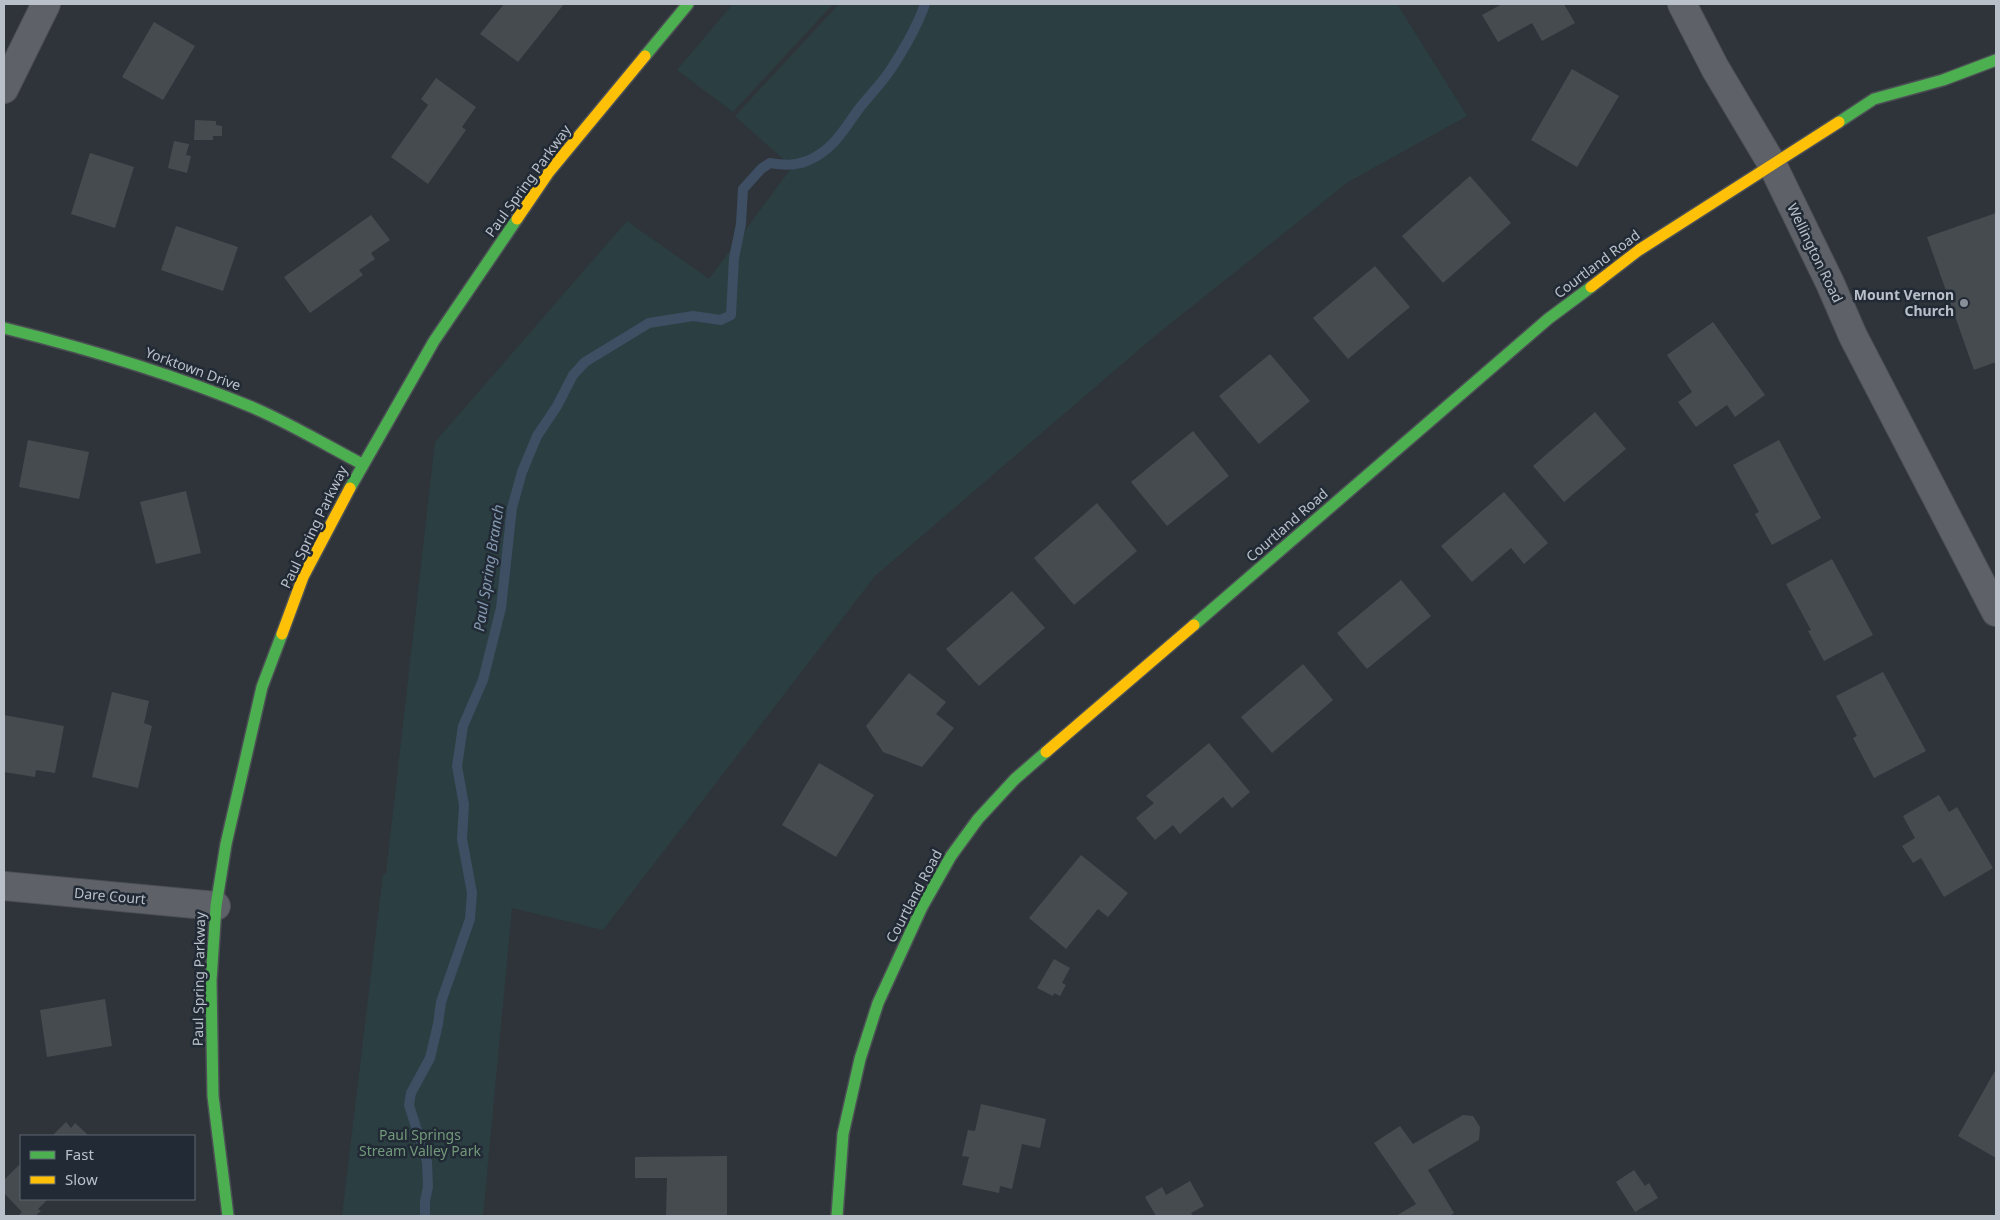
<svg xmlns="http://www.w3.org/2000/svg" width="2000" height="1220" font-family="'Noto Sans',sans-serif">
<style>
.green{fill:#2b3e41}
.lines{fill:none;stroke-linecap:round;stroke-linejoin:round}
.stream{stroke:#3e4e63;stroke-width:10}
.building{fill:#464b50}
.street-casing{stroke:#4c5055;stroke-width:30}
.fast-casing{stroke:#4c5055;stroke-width:14}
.slow-casing{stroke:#4c5055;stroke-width:14}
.street{stroke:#5e6268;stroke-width:28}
.fast{stroke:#4caf50;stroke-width:11}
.slow{stroke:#ffc107;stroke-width:11}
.poi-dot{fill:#888f98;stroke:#212a35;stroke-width:2}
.labels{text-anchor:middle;stroke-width:5;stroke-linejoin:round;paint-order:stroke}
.street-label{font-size:14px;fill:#b9c0ca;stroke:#212a35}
.poi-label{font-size:14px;font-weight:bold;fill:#b9c0ca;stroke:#212a35;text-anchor:end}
.park-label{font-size:14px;fill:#72997a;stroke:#212a35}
.water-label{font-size:15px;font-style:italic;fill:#8397af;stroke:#212a35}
</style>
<rect width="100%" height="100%" fill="#2e343a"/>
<!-- green -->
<g class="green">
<path d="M 733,4 L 833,4 L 733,112 L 677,70 Z"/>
<path d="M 839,4 L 1397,4 L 1467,116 L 1348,182 L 1156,335 L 875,576 L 603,930 L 512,908 L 483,1216 L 342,1216 L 383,874 L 386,874 L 435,442 L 627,221 L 709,279 L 792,167 L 735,116 Z"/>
</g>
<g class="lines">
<!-- stream -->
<path class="stream" d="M 425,1216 L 425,1201 L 428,1187 L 427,1162 L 409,1105 L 411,1093 L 430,1058 L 438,1024 L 441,1002 L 470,919 L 472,893 L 462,839 L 464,805 L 457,766 L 463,726 L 483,680 L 501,608 L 512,508 L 522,472 L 537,436 L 557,406 L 573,375 L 585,362 L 649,323 L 693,316 L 721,320 L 731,315 L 734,258 L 741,224 L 743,189 L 761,169 L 770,163 C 783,165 794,166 807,161 C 833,150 843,131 858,110 C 868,97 880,85 889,72 C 903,51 917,27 925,4"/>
</g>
<!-- building -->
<g class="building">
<path d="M 504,4 L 564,4 L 518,62 L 480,34 Z"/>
<path d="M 1502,4 L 1564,4 L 1575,23 L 1542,41 L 1532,23 L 1498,42 L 1482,15 Z"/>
<path d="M 154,22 L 195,46 L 163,100 L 122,77 Z"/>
<path d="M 1572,69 L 1619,96 L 1577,167 L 1531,140 Z"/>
<path d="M 436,78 L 476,107 L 462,127 L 466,130 L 428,184 L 391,157 L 428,105 L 421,99 Z"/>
<path d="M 195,120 L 216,121 L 216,125 L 222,126 L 222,136 L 213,136 L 213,140 L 194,140 Z"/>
<path d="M 174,141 L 189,144 L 186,155 L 191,156 L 187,173 L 168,168 Z"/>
<path d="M 90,153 L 134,167 L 115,228 L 71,214 Z"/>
<path d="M 1470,176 L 1511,223 L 1443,283 L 1402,236 Z"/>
<path d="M 1996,213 L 1996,362 L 1974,370 L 1927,237 Z"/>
<path d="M 371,215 L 390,240 L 371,253 L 375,259 L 359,270 L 363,275 L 310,313 L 284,277 Z"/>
<path d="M 176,226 L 238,247 L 223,291 L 161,270 Z"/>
<path d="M 1375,266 L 1410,307 L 1348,359 L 1313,318 Z"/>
<path d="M 1713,322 L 1765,395 L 1735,417 L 1727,405 L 1696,427 L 1678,402 L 1692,392 L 1667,355 Z"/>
<path d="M 1270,354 L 1310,401 L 1259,444 L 1219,396 Z"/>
<path d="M 1595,412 L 1626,449 L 1564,502 L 1533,466 Z"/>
<path d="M 1193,431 L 1229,476 L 1167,526 L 1131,482 Z"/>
<path d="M 28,440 L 89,452 L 79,499 L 19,487 Z"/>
<path d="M 1779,440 L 1821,518 L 1772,545 L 1755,514 L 1759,512 L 1733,465 Z"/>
<path d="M 186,491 L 201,553 L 156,564 L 140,502 Z"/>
<path d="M 1504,492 L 1548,543 L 1524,564 L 1511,548 L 1472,582 L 1441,546 Z"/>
<path d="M 1097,503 L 1137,551 L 1074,605 L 1034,558 Z"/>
<path d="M 1832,559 L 1873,635 L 1824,661 L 1808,631 L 1811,630 L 1786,584 Z"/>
<path d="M 1401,580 L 1431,616 L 1367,669 L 1337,633 Z"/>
<path d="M 1012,591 L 1045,628 L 979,686 L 946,649 Z"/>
<path d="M 1303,664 L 1333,700 L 1272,753 L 1241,717 Z"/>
<path d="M 1883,672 L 1926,751 L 1874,778 L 1853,738 L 1857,736 L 1836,696 Z"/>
<path d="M 909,673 L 946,702 L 936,714 L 954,728 L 922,767 L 883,752 L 866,726 Z"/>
<path d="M 112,692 L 149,701 L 144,723 L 152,726 L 138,788 L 92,777 Z"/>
<path d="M 4,715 L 64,726 L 55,773 L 36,770 L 35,777 L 4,772 Z"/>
<path d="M 1209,743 L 1250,792 L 1232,808 L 1223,797 L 1180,834 L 1173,825 L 1155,840 L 1136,818 L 1154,803 L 1146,796 Z"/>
<path d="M 819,763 L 874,795 L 836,857 L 782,825 Z"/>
<path d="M 1939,795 L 1949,812 L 1957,807 L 1993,868 L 1944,897 L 1921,858 L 1913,863 L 1902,846 L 1915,838 L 1903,816 Z"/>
<path d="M 1081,855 L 1128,893 L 1108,917 L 1098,909 L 1066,949 L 1029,918 Z"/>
<path d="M 1054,959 L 1070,968 L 1062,983 L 1066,985 L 1060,996 L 1054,993 L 1053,996 L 1037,988 Z"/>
<path d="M 105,999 L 112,1046 L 47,1057 L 40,1010 Z"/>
<path d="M 1996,1069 L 1996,1158 L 1958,1136 Z"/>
<path d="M 981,1104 L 1046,1119 L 1040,1148 L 1022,1144 L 1012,1189 L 1000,1186 L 999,1193 L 962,1185 L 969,1157 L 962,1156 L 968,1130 L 975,1131 Z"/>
<path d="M 1463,1115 L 1473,1116 L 1480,1127 L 1479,1140 L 1428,1170 L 1454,1213 L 1450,1216 L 1396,1216 L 1416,1204 L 1374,1143 L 1400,1126 L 1413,1144 Z"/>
<path d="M 66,1122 L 71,1128 L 75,1123 L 89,1136 L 52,1136 Z"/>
<path d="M 727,1156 L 727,1216 L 666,1216 L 667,1178 L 635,1178 L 635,1157 Z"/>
<path d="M 19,1165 L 21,1167 L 21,1199 L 48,1199 L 38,1209 L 41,1211 L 35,1216 L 18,1216 L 22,1212 L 4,1193 L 4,1180 Z"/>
<path d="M 1634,1170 L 1645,1186 L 1649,1183 L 1658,1198 L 1635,1212 L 1616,1182 Z"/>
<path d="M 1190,1181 L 1204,1206 L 1191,1213 L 1193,1216 L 1156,1216 L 1145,1197 L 1162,1187 L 1166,1195 Z"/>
</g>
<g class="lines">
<defs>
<g id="street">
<path d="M 1682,4 L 1715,68 L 1772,164 L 1830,283 L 1853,336 L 1996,612"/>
<path d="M 4,89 L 46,4"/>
<path d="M 4,886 L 216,906"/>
</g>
<g id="fast">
<path d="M 645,56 L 688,4"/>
<path d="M 1839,122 L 1874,99 L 1943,80 L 1996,60"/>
<path d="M 4,328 C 89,349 173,374 254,408 C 291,424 326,445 362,464"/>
<path d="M 350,488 L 434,341 L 517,219"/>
<path d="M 1194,625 L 1548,319 L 1591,287"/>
<path d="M 228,1216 L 213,1096 L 211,981 L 216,906 L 226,844 L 262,687 L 282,634"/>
<path d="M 837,1216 L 843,1134 L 860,1059 L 878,1003 L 922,907 L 951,856 L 978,819 L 1015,779 L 1046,752"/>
</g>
<g id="slow">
<path d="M 517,219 L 549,172 L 645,56"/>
<path d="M 1591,287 L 1639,250 L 1839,122"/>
<path d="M 282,634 L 303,577 L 350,488"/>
<path d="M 1046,752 L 1194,625"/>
</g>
</defs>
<!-- street casing -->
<use href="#street" class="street-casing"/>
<!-- fast casing -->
<use href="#fast" class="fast-casing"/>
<!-- slow casing -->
<use href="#slow" class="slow-casing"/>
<!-- street -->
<use href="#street" class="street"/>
<!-- fast -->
<use href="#fast" class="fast"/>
<!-- slow -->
<use href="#slow" class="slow"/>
</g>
<!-- markers -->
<circle class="poi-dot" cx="1964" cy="303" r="5"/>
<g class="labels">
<!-- street labels -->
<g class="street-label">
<text transform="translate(528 181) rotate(-54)" y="5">Paul Spring Parkway</text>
<text transform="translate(1815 253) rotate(64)" y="5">Wellington Road</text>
<text transform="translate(1597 264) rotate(-37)" y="5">Courtland Road</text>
<text transform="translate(193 369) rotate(20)" y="5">Yorktown Drive</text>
<text transform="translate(1287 525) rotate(-41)" y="5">Courtland Road</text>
<text transform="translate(314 527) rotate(-64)" y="5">Paul Spring Parkway</text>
<text transform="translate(110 896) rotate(5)" y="5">Dare Court</text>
<text transform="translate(914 896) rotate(-62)" y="5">Courtland Road</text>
<text transform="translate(199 979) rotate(-89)" y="5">Paul Spring Parkway</text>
</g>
<!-- poi labels -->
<g class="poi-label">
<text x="1954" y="300">Mount Vernon<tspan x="1954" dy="16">Church</tspan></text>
</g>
<!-- park labels -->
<g class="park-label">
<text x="420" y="1140">Paul Springs<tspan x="420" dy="16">Stream Valley Park</tspan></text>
</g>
<!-- water labels -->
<g class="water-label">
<text transform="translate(489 568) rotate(-81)" y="5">Paul Spring Branch</text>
</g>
</g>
<!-- border -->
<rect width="2000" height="1220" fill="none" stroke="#b9c0ca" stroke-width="10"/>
<!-- legend -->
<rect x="20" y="1135" width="175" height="65" fill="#212a35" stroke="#5e6671"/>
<rect x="30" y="1151" width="25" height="8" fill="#4caf50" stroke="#5e6671"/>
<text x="65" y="1160" font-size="15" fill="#b9c0ca">Fast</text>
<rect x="30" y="1176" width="25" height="8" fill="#ffc107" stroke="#5e6671"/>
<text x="65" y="1185" font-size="15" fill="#b9c0ca">Slow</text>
</svg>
